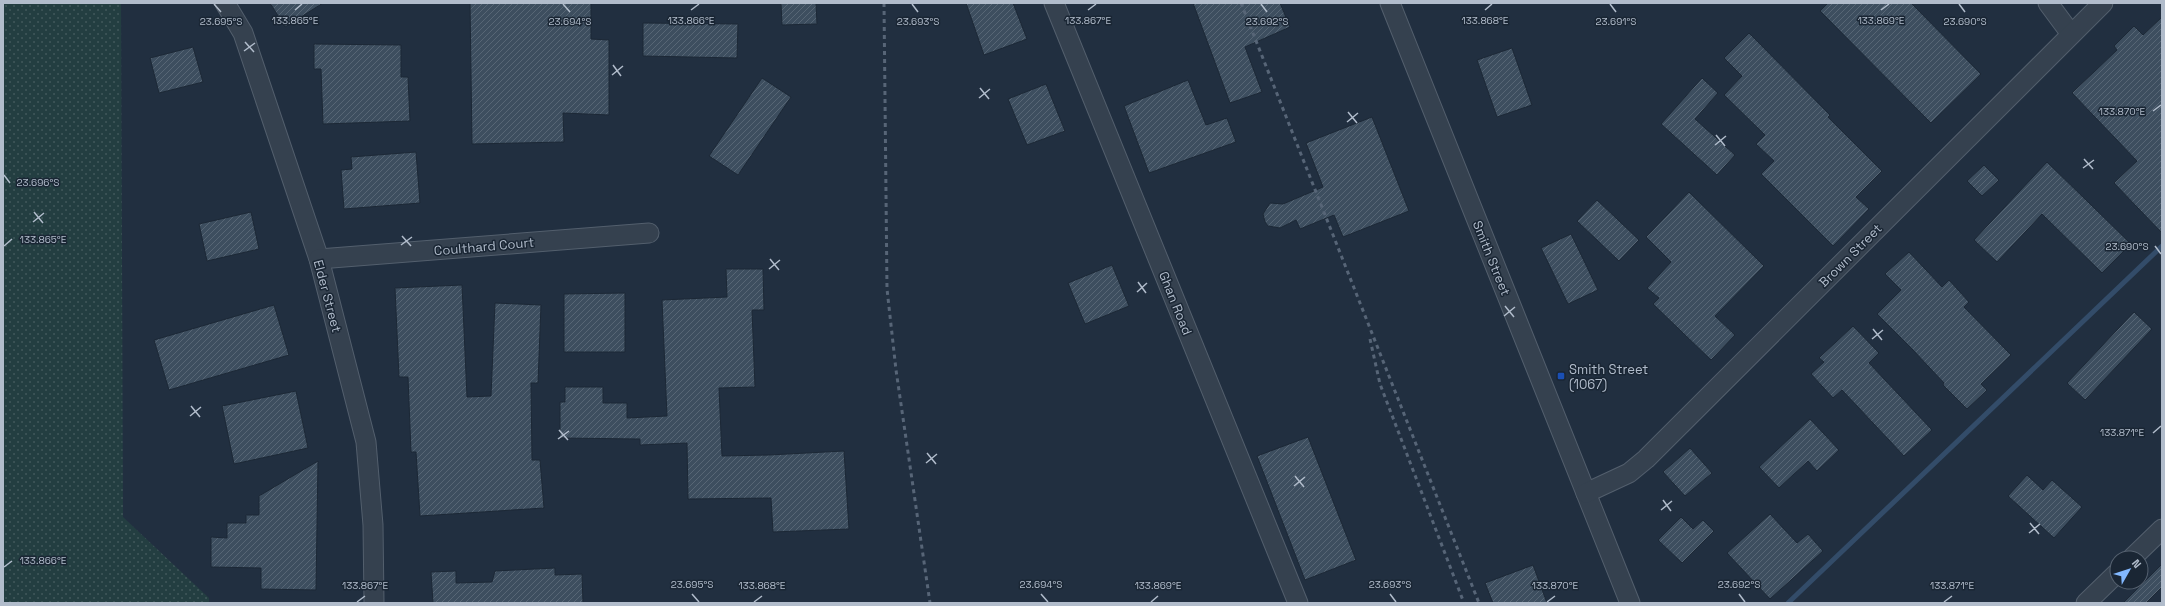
<svg xmlns="http://www.w3.org/2000/svg" width="2165" height="606" font-family="'Space Grotesk',sans-serif">
<style>
.grass{fill:url(#grass-dots)}
.lines{fill:none;stroke-linecap:round;stroke-linejoin:round}
.stream{stroke:#334c69;stroke-width:5}
.building{fill:url(#building-hatch);stroke:#1c2836}
.street-casing{stroke:#535f6d;stroke-width:21}
.street{stroke:#35414f;stroke-width:19}
.rail{stroke:#576577;stroke-width:3;stroke-dasharray:4 4;stroke-linecap:butt}
.ticks{fill:none;stroke:#b1bccb;stroke-width:1.5}
.transit-dot{fill:#1a4fb4;stroke:#1a2634;stroke-width:1.5}
.labels{text-anchor:middle;stroke-width:3;stroke-linejoin:round;paint-order:stroke}
.street-label{font-size:13px;fill:#b1bccb;stroke:#1a2634}
.poi-label{font-size:13px;fill:#b1bccb;stroke:#1a2634;text-anchor:start}
.ticks-label{font-size:10px;text-anchor:middle;fill:#b1bccb;stroke:#1a2634;stroke-width:3;stroke-linejoin:round;paint-order:stroke}
</style>
<defs>
<pattern id="grass-dots" width="8" height="8" patternUnits="userSpaceOnUse"><rect width="8" height="8" fill="#233e41"/><path d="M2 2h.1M6 6h.1" fill="none" stroke="#41585b" stroke-width="1.8" stroke-linecap="round"/></pattern>
<pattern id="building-hatch" width="6" height="6" patternUnits="userSpaceOnUse"><rect width="6" height="6" fill="#3d4e5f"/><path d="M-1 1l2-2M0 6l6-6M5 7l2-2" fill="none" stroke="#576675"/></pattern>
</defs>
<rect width="100%" height="100%" fill="#212f40"/>
<!-- grass -->
<path class="grass" d="M 3,3 L 121,3 L 123,517 L 209,598 L 209,603 L 3,603 Z"/>
<g class="lines">
<!-- stream -->
<path class="stream" d="M 1788,603 L 2162,246"/>
</g>
<!-- building -->
<g class="building">
<path d="M 270,3 L 323,3 L 285,27 Z"/>
<path d="M 470,3 L 591,3 L 591,39 L 609,40 L 609,115 L 563,113 L 564,142 L 472,144 Z"/>
<path d="M 781,3 L 816,3 L 817,24 L 782,25 Z"/>
<path d="M 966,3 L 1013,3 L 1027,39 L 984,55 Z"/>
<path d="M 1193,3 L 1280,3 L 1290,27 L 1245,47 L 1262,92 L 1230,103 Z"/>
<path d="M 1828,3 L 1911,3 L 1981,74 L 1931,123 L 1820,11 Z"/>
<path d="M 2162,17 L 2162,233 L 2114,183 L 2137,161 L 2072,93 L 2117,50 L 2114,46 L 2134,26 L 2143,35 Z"/>
<path d="M 643,23 L 738,24 L 737,58 L 643,56 Z"/>
<path d="M 1749,33 L 1830,115 L 1828,117 L 1882,171 L 1856,197 L 1869,209 L 1833,246 L 1761,174 L 1774,161 L 1756,144 L 1765,135 L 1724,95 L 1742,76 L 1724,58 Z"/>
<path d="M 314,44 L 401,45 L 401,77 L 408,77 L 410,121 L 323,124 L 321,69 L 314,69 Z"/>
<path d="M 193,47 L 203,82 L 159,93 L 150,58 Z"/>
<path d="M 1512,48 L 1532,105 L 1497,117 L 1477,60 Z"/>
<path d="M 762,78 L 791,97 L 738,175 L 709,156 Z"/>
<path d="M 1702,78 L 1718,93 L 1695,119 L 1735,155 L 1717,175 L 1661,124 Z"/>
<path d="M 1188,80 L 1206,125 L 1227,118 L 1236,142 L 1149,173 L 1124,106 Z"/>
<path d="M 1046,84 L 1065,131 L 1027,145 L 1008,99 Z"/>
<path d="M 1372,117 L 1409,211 L 1343,237 L 1334,215 L 1300,229 L 1296,220 L 1280,228 L 1268,226 L 1265,222 L 1263,214 L 1270,203 L 1283,204 L 1323,187 L 1306,143 Z"/>
<path d="M 416,152 L 420,203 L 344,209 L 341,170 L 352,169 L 351,157 Z"/>
<path d="M 2047,162 L 2131,244 L 2102,273 L 2042,214 L 1997,262 L 1974,240 Z"/>
<path d="M 1984,165 L 1999,180 L 1982,196 L 1967,181 Z"/>
<path d="M 1689,192 L 1764,266 L 1715,316 L 1735,335 L 1711,360 L 1653,304 L 1659,298 L 1647,288 L 1671,262 L 1646,237 Z"/>
<path d="M 1597,200 L 1639,240 L 1619,261 L 1577,221 Z"/>
<path d="M 251,212 L 259,249 L 207,261 L 199,224 Z"/>
<path d="M 1571,234 L 1598,290 L 1568,304 L 1541,248 Z"/>
<path d="M 1909,252 L 1942,287 L 1949,280 L 1969,302 L 1964,307 L 2011,355 L 1981,384 L 1987,390 L 1967,409 L 1943,385 L 1944,383 L 1913,350 L 1877,314 L 1901,290 L 1885,274 Z"/>
<path d="M 1112,265 L 1129,306 L 1085,324 L 1068,283 Z"/>
<path d="M 726,269 L 763,269 L 764,310 L 752,310 L 755,387 L 719,388 L 722,456 L 769,455 L 844,451 L 849,529 L 773,532 L 771,498 L 688,499 L 687,443 L 640,445 L 640,439 L 560,438 L 560,402 L 565,402 L 565,387 L 603,387 L 603,403 L 627,403 L 627,418 L 667,416 L 662,300 L 727,297 Z"/>
<path d="M 462,285 L 467,397 L 491,396 L 495,303 L 541,305 L 538,383 L 531,383 L 532,460 L 540,460 L 544,508 L 420,516 L 416,452 L 411,452 L 408,377 L 399,377 L 395,288 Z"/>
<path d="M 625,293 L 625,352 L 564,352 L 564,294 Z"/>
<path d="M 274,305 L 289,355 L 169,390 L 154,340 Z"/>
<path d="M 2134,312 L 2152,329 L 2085,400 L 2067,383 Z"/>
<path d="M 1853,326 L 1879,353 L 1869,363 L 1932,430 L 1904,456 L 1842,390 L 1833,398 L 1811,374 L 1824,362 L 1819,358 Z"/>
<path d="M 296,391 L 308,448 L 234,464 L 222,406 Z"/>
<path d="M 1810,419 L 1839,450 L 1817,471 L 1808,461 L 1779,488 L 1759,467 Z"/>
<path d="M 1308,437 L 1356,560 L 1305,580 L 1257,456 Z"/>
<path d="M 1690,448 L 1712,473 L 1685,496 L 1663,472 Z"/>
<path d="M 318,461 L 316,590 L 261,589 L 261,568 L 211,567 L 211,537 L 227,538 L 227,523 L 246,523 L 246,515 L 259,515 L 259,496 Z"/>
<path d="M 2027,475 L 2043,490 L 2052,480 L 2082,507 L 2054,538 L 2008,496 Z"/>
<path d="M 1770,514 L 1797,543 L 1808,534 L 1823,551 L 1770,599 L 1727,553 Z"/>
<path d="M 1681,517 L 1693,529 L 1703,520 L 1714,531 L 1682,563 L 1658,540 Z"/>
<path d="M 2162,564 L 2162,587 L 2146,603 L 2123,603 Z"/>
<path d="M 1533,565 L 1547,603 L 1493,603 L 1485,583 Z"/>
<path d="M 555,568 L 555,575 L 582,574 L 583,603 L 433,603 L 431,572 L 456,571 L 456,583 L 492,582 L 495,571 Z"/>
</g>
<g class="lines">
<defs>
<g id="street">
<path d="M 225,3 L 243,33 L 319,259 L 366,442 L 373,525 L 374,603"/>
<path d="M 1054,3 L 1298,603"/>
<path d="M 1390,3 L 1630,603"/>
<path d="M 2048,3 L 2071,34"/>
<path d="M 319,259 L 649,233"/>
<path d="M 1586,493 L 1629,473 L 1646,459 L 2103,3"/>
<path d="M 2132,558 L 2162,529"/>
<path d="M 2086,603 L 2117,573"/>
</g>
</defs>
<!-- street casing -->
<use href="#street" class="street-casing"/>
<!-- street -->
<use href="#street" class="street"/>
<!-- rail -->
<g class="rail">
<path d="M 884,3 L 887,289 L 896,370 L 930,603"/>
<path d="M 1241,3 L 1479,603"/>
<path d="M 1370,339 L 1380,384 L 1464,603"/>
</g>
</g>
<!-- ticks -->
<path class="ticks" d="M 214,4 L 221,12M 563,4 L 570,12M 912,4 L 918,12M 1261,4 L 1267,12M 1610,4 L 1616,12M 1959,4 L 1965,12M 295,10 L 302,4M 691,10 L 699,4M 1088,10 L 1096,4M 1485,10 L 1492,4M 1881,10 L 1889,4M 245,42 L 254,52M 244,51 L 255,43M 613,65 L 621,76M 612,75 L 623,66M 980,88 L 989,99M 979,98 L 990,89M 2153,111 L 2161,105M 1348,112 L 1357,123M 1347,122 L 1358,113M 1716,135 L 1725,146M 1715,145 L 1726,136M 2084,159 L 2093,169M 2083,168 L 2094,160M 4,175 L 10,183M 34,212 L 43,223M 33,222 L 44,213M 402,236 L 411,246M 401,245 L 412,237M 4,246 L 12,239M 2155,246 L 2161,254M 770,259 L 779,270M 769,269 L 780,260M 1138,282 L 1146,293M 1137,292 L 1147,283M 1505,306 L 1514,317M 1504,316 L 1515,307M 1873,329 L 1882,340M 1872,339 L 1883,330M 191,406 L 200,417M 190,416 L 201,407M 559,430 L 568,440M 2153,433 L 2161,426M 558,439 L 569,431M 927,453 L 936,464M 926,463 L 937,454M 1295,476 L 1304,487M 1294,486 L 1305,477M 1663,500 L 1671,511M 1661,510 L 1672,501M 2030,523 L 2039,534M 2029,533 L 2040,524M 4,567 L 12,561M 692,594 L 699,602M 1041,594 L 1048,602M 1390,594 L 1396,602M 1739,594 L 1745,602M 357,602 L 365,596M 754,602 L 762,596M 1151,602 L 1158,596M 1547,602 L 1555,596M 1944,602 L 1952,596"/>
<!-- markers -->
<rect class="transit-dot" x="1557" y="372" width="8" height="8" rx="2"/>
<g class="labels">
<!-- street labels -->
<g class="street-label">
<text transform="translate(484 246) rotate(-5)" y="5">Coulthard Court</text>
<text transform="translate(1850 255) rotate(-45)" y="5">Brown Street</text>
<text transform="translate(1492 258) rotate(68)" y="5">Smith Street</text>
<text transform="translate(328 296) rotate(75)" y="5">Elder Street</text>
<text transform="translate(1176 303) rotate(68)" y="5">Ghan Road</text>
</g>
<!-- poi labels -->
<g class="poi-label">
<text x="1569" y="374">Smith Street<tspan x="1569" dy="15">(1067)</tspan></text>
</g>
</g>
<g class="ticks-label">
<text x="1881" y="24">133.869°E</text>
<text x="295" y="24">133.865°E</text>
<text x="691" y="24">133.866°E</text>
<text x="1088" y="24">133.867°E</text>
<text x="1485" y="24">133.868°E</text>
<text x="221" y="25">23.695°S</text>
<text x="570" y="25">23.694°S</text>
<text x="918" y="25">23.693°S</text>
<text x="1267" y="25">23.692°S</text>
<text x="1616" y="25">23.691°S</text>
<text x="1965" y="25">23.690°S</text>
<text x="2122" y="115">133.870°E</text>
<text x="38" y="186">23.696°S</text>
<text x="43" y="243">133.865°E</text>
<text x="2127" y="250">23.690°S</text>
<text x="2122" y="436">133.871°E</text>
<text x="43" y="564">133.866°E</text>
<text x="692" y="588">23.695°S</text>
<text x="1041" y="588">23.694°S</text>
<text x="1390" y="588">23.693°S</text>
<text x="1739" y="588">23.692°S</text>
<text x="365" y="589">133.867°E</text>
<text x="762" y="589">133.868°E</text>
<text x="1158" y="589">133.869°E</text>
<text x="1555" y="589">133.870°E</text>
<text x="1952" y="589">133.871°E</text>
</g>
<!-- border -->
<rect width="2165" height="606" fill="none" stroke="#b1bccb" stroke-width="8"/>
<!-- north arrow -->
<g transform="translate(2129 570) rotate(51)"><circle r="19" fill="#1a2634" stroke="#566270"/>
<path d="M0-3L7 15L0 10L-7 15Z" fill="#82b8ff"/>
<text y="-6" font-size="11" font-weight="bold" text-anchor="middle" fill="#b1bccb">N</text>
</g>
</svg>
